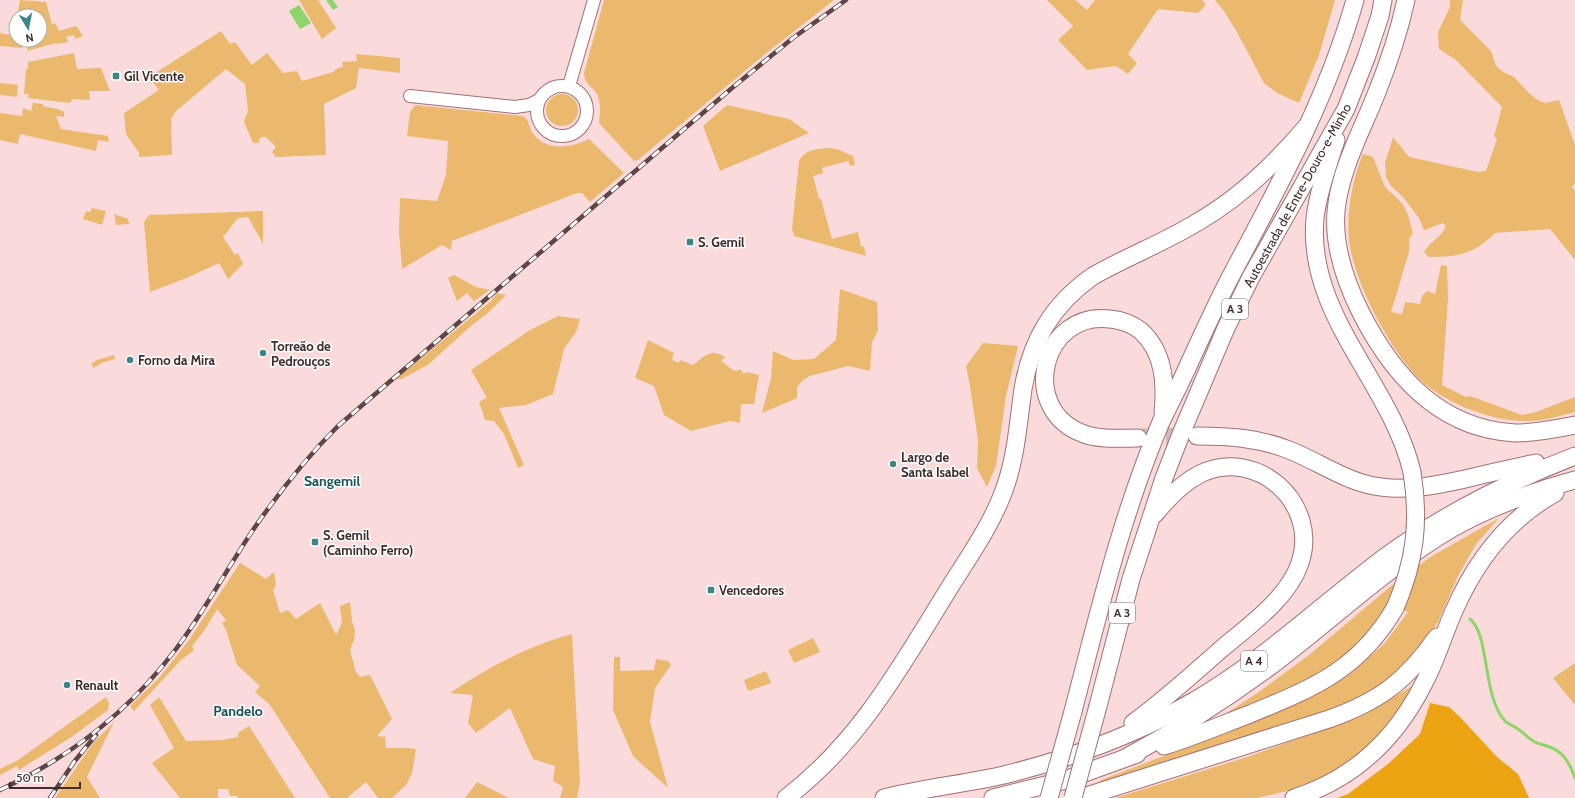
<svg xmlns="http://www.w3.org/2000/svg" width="1575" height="798" font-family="Cabin,sans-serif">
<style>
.green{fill:#ebb96e}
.forest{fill:#eda413}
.water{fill:#8dd56a}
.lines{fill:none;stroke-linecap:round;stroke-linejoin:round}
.stream{stroke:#8dd56a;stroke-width:3}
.motorway-tunnel{stroke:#d6b7b8;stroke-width:17;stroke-dasharray:17 8;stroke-linecap:butt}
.tertiary-casing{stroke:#a17173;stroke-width:14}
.motorway-casing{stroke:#a17173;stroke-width:19}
.tertiary{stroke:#fff;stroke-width:12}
.motorway{stroke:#fff;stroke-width:17}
.rail-casing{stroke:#5d4647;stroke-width:4.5}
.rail{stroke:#fff;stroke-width:3;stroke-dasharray:9;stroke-linecap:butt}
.motorway-bridge-casing{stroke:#a17173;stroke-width:19;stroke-linecap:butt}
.motorway-bridge{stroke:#fff;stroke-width:17}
.poi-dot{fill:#3d8586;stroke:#fff;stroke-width:1.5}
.labels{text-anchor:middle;stroke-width:3;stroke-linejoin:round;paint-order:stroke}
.shield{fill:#fff;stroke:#7a6b6c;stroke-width:1}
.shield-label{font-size:12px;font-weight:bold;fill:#412c2d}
.poi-label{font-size:13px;font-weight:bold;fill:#412c2d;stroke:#fff;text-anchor:start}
.street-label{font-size:13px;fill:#412c2d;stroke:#fff}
.neighbourhood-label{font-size:14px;font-weight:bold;fill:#1a5657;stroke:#fff}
</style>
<rect width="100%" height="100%" fill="#fbdadb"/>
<!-- green -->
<g class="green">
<path d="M 20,0 L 46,2 L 52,24 L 55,23 L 59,31 L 76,26 L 83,36 L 75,39 L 74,35 L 66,37 L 68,42 L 57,44 L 56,43 L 27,51 L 29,40 L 40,40 L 40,16 L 17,16 Z"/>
<path d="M 299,0 L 318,0 L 336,28 L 322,39 Z"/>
<path d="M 604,0 L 834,0 L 764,55 L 638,160 L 634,161 L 599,123 C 600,112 602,101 595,91 C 589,84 585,84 584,73 Z"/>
<path d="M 1047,0 L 1075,0 L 1087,10 L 1095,0 L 1202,0 L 1206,5 L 1198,13 L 1158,9 L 1128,54 L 1137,63 L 1128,74 L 1116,66 L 1087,70 L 1058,40 L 1073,26 Z"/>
<path d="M 1215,0 L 1335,0 L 1319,55 L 1299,103 L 1277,93 L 1264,83 L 1238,34 L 1224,11 Z"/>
<path d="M 1450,0 L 1463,0 L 1460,20 L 1491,51 L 1496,66 L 1503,72 L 1514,77 L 1529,93 L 1536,99 L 1545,103 L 1559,100 L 1575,145 L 1575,183 L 1572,187 L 1575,191 L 1575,260 L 1550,229 L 1495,233 C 1474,254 1458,257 1429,257 L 1424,252 C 1429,242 1442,237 1446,226 L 1443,223 L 1424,230 L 1419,218 L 1403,197 L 1391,186 L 1386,177 L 1385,163 L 1393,137 L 1409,157 L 1478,172 L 1486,171 L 1497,139 L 1494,136 L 1502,107 L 1456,60 L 1439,49 L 1438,32 L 1450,7 Z"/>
<path d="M 221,31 L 230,44 L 235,42 L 252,65 L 267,53 L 283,73 L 297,71 L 302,81 L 333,72 L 338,68 L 343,67 L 342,62 L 357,61 L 356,54 L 400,58 L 400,73 L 359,68 L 356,88 L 324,104 L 326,155 L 276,157 L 272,152 L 276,147 L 266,137 L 261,137 L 258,143 L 253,143 L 244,122 L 248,111 L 245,84 L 226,69 L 176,111 L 171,119 L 172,155 L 139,157 L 139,153 L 126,134 L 124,113 L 159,90 L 149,77 Z"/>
<path d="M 0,33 L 16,36 L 16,40 L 23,40 L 22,48 L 0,46 Z"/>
<path d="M 74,53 L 77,69 L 101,68 L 110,91 L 89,91 L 90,100 L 73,99 L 70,103 L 28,98 L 29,94 L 24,94 L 26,69 L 28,69 L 28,62 Z"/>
<path d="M 0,83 L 18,85 L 17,97 L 0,95 Z"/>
<circle cx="562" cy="110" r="16"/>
<path d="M 33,103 L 43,104 L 43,106 C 50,108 58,108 64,112 L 64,117 L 56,116 L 61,129 L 108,136 L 109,142 L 98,140 L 96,151 L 20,134 L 18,144 L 0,140 L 0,113 L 22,116 L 23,108 L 31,111 Z"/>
<path d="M 415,105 L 523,116 C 529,120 529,126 532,132 C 545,152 571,148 589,139 L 624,173 L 590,202 L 582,193 L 577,193 L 452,241 L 451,250 L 442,245 L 402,269 L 399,232 L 400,198 L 437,201 L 446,175 L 448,141 L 407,136 L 410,112 Z"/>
<path d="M 727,105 L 789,119 L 809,133 L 720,171 L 703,126 Z"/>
<path d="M 827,148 L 837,149 L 853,156 L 855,165 L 850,166 L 848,161 L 822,168 L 823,173 L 813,176 L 819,199 L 821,199 L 832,239 L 858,232 L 861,246 L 864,247 L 866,256 L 794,236 L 792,228 L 799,161 C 805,150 815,149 827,148 Z"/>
<path d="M 1363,154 L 1373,157 L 1385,187 L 1399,200 L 1404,206 L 1408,215 L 1413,234 L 1409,238 L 1409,252 L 1391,312 L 1402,314 L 1405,302 L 1420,304 L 1422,296 L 1427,291 L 1435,294 L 1441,265 L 1447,266 L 1448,299 L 1442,385 L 1466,397 L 1470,396 L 1522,415 L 1536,412 L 1575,397 L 1575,412 C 1559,416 1541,422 1524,421 C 1493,421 1451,405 1426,385 C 1394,359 1356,286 1350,246 C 1345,217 1352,180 1363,154 Z"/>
<path d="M 92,208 L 106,211 L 102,225 L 83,219 L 86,211 L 90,212 Z"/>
<path d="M 263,211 L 263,244 L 248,217 L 238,218 L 223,237 L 235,255 L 238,253 L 243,264 L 228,279 L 219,263 L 189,277 L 150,292 L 144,222 L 149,215 Z"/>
<path d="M 114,214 L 128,219 L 129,224 L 116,225 Z"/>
<path d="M 454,275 L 476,287 L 490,290 L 474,301 L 467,293 L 457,301 L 448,278 Z"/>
<path d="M 840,289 L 877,302 L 878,331 L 872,342 L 870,371 L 848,366 L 810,376 L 803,380 L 797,387 L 797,398 L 762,413 L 771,378 L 773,351 L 793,360 L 814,359 L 836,340 Z"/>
<path d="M 497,293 L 506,295 L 489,312 L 472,325 L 429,364 L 402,379 L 396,379 L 491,301 Z"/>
<path d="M 558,316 L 580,319 L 576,332 L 564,349 L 553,394 L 526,405 L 499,408 L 524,465 L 518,468 L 504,434 L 494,421 L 485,420 L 479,402 L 487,398 L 471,370 L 530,330 Z"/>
<path d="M 648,340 L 674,353 L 672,360 L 679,363 L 680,360 L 693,365 C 705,356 710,348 725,357 L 721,361 L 733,370 L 737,371 L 740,369 L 744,374 L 747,372 L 759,375 L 754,404 L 741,404 L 740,423 L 730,421 L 691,431 L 664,415 L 654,386 L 635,378 Z"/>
<path d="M 983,343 L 1018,346 L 1006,396 L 996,466 L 987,487 L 977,468 L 978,440 L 970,386 L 966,366 Z"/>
<path d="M 114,355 L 115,359 L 101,363 L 94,368 L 91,364 L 97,360 Z"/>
<path d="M 1499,518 L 1476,544 L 1458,576 L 1438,622 L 1415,658 L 1365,698 L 1326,712 L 1271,729 L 1099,785 L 1101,780 L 1216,736 L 1313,696 L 1349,675 L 1384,644 L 1408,612 L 1390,605 L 1352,654 L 1325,674 L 1219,718 L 1256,694 L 1309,655 L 1397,581 L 1432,556 Z"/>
<path d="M 240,563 L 266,579 L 274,572 L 276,585 L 273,590 L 280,613 L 288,610 L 296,619 L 320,603 L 336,635 L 342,623 L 340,606 L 350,602 L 352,621 L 355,630 L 354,640 L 350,650 L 356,672 L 360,677 L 370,675 L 392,719 L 377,736 L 385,737 L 386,748 L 409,748 L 416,749 L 412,773 L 406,785 L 392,798 L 378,798 L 366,782 L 348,797 L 349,798 L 330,798 L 270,705 L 255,692 L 260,686 L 237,665 L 226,630 L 222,623 L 226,620 L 217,609 L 204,631 L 192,646 L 194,650 L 180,661 L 134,711 L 130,706 L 159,678 L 189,640 Z"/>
<path d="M 572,634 L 580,782 L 577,798 L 560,798 L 563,787 L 553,781 L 555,766 L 533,759 L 510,708 L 476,733 L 468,723 L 473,695 L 450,693 C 487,668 528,646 572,634 Z"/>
<path d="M 813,638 L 820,652 L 794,663 L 788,650 Z"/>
<path d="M 614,657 L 620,657 L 620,671 L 654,670 L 656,659 L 668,661 L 671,665 L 655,688 L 650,722 L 668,788 L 633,756 L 613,710 Z"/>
<path d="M 1575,663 L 1575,705 L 1553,678 Z"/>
<path d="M 766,671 L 771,683 L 748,691 L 744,680 Z"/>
<path d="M 1420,681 L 1391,727 L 1362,755 L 1329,776 L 1301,788 L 1257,798 L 1115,798 L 1247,757 L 1364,715 Z"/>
<path d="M 106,697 L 109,703 L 108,710 L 73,736 L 19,770 L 17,766 L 0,775 L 0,769 L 18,760 Z"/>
<path d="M 159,697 L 186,741 L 222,740 L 238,737 L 238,733 L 249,726 L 295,798 L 238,798 L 237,796 L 230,796 L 228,789 L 218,789 L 218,798 L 180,798 L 152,763 L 174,748 L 150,705 Z"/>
<path d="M 114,722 L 87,777 L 100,798 L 55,798 L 94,742 Z"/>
<path d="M 477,782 L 509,798 L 465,798 Z"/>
</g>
<!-- forest -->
<path class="forest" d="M 1430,703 L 1449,707 L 1459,716 L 1497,757 L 1518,774 L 1529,798 L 1337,798 L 1348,794 L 1388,764 L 1420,734 Z"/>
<!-- water -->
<g class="water">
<path d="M 326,0 L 333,0 L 338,7 L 333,10 Z"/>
<path d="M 299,5 L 311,23 L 300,29 L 289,11 Z"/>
</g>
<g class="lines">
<!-- stream -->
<path class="stream" d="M 1470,619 C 1490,635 1482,696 1505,721 C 1508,724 1514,726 1518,729 C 1524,733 1529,739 1535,742 C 1540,745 1547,745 1552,748 C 1565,753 1571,766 1575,778"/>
<!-- motorway-tunnel -->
<path class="motorway-tunnel" d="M 1141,437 L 1194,436"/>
<defs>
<g id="tertiary">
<circle cx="562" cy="111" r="25"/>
<path d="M 569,86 L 594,0"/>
<path d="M 410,96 L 515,107 L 529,105 L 539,100"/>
</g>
<g id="motorway">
<path d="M 1406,0 C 1399,32 1389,62 1377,92 C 1363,128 1343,164 1337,203 C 1331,241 1344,279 1361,313 C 1393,376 1440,429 1515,433 C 1535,433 1555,429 1575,425"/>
<path d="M 1336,140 C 1328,165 1318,192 1315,218 C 1306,315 1391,383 1412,472"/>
<path d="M 1197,436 C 1229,436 1259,438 1289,450 C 1320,462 1347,483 1381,487 C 1410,491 1437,485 1465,479 C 1489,473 1512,468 1536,463"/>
<path d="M 1138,438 C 1120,438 1101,440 1084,434 C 1017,410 1042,310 1110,319 C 1121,320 1132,324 1141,331 C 1164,352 1166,383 1163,413"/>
<path d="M 1098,706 L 1131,579 L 1164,478 L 1181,434 L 1226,328 L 1251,277 L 1346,109 L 1366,58 L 1380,16 L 1383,0"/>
<path d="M 1072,715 C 1098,616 1121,516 1161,422 C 1168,407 1176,392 1183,377 C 1199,342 1215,306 1233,272 C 1280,184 1328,96 1355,0"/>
<path d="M 1133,723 C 1163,701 1191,676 1219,651 C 1247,627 1288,599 1300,563 C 1320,504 1257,446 1200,474 C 1182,483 1168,498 1155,514"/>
<path d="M 1164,746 C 1193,737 1221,725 1250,714 C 1313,688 1359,670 1395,608"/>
<path d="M 1127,757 C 1176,731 1223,701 1268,668 C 1324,626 1376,577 1436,538 C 1478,511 1527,493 1575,480"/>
<path d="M 786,798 C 858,743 898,671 945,595 C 965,562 989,530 1003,493 C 1016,460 1018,424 1023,389 C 1031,340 1053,304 1093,276 C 1126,257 1163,243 1196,223 C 1238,199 1275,164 1306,127"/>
<path d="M 884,798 C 924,788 964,784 1004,775 C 1068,759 1137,734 1194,701 C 1263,661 1321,605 1385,557 C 1444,514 1508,482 1575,456"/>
<path d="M 993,798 L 1062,781 L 1137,754"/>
<path d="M 1080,798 L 1329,719 C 1380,701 1406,681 1437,637"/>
<path d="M 1294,798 C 1354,779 1396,739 1424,683 C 1436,661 1443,636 1453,613 C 1475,562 1506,520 1555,493"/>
</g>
</defs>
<!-- tertiary casing -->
<use href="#tertiary" class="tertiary-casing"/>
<!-- motorway casing -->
<use href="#motorway" class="motorway-casing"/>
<!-- tertiary -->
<use href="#tertiary" class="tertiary"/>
<!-- motorway -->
<use href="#motorway" class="motorway"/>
<defs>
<g id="rail">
<path d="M 0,790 C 69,758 130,710 176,649 C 205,610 228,567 255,527 C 280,491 307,457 338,426 L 732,88 L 793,38 L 846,0"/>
<path d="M 50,798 L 74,762 L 96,735"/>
</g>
</defs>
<!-- rail casing -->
<use href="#rail" class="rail-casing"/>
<!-- rail -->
<use href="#rail" class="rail"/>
<defs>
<g id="motorway-bridge">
<path d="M 1395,608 C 1415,562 1420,522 1412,472"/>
<path d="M 1049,798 L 1072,715"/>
<path d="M 1073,798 L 1098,706"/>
</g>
</defs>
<!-- motorway-bridge casing -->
<use href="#motorway-bridge" class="motorway-bridge-casing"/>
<!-- motorway-bridge -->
<use href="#motorway-bridge" class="motorway-bridge"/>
</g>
<!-- markers -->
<g class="poi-dot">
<rect x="112" y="72" width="8" height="8" rx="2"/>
<rect x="686" y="238" width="8" height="8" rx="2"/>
<circle cx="263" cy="353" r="4"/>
<circle cx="130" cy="360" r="4"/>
<circle cx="893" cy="464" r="4"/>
<rect x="311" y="538" width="8" height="8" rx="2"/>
<rect x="707" y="586" width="8" height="8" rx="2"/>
<circle cx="67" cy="685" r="4"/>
</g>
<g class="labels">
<!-- shield labels -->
<g class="shield">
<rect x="1222" y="299" width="26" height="20" rx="3"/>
<rect x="1109" y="603" width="26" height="20" rx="3"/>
<rect x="1241" y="651" width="26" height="20" rx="3"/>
</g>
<g class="shield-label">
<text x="1235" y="313">A 3</text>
<text x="1122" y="617">A 3</text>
<text x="1254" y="665">A 4</text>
</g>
<!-- poi labels -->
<g class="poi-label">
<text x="124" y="81">Gil Vicente</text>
<text x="698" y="247">S. Gemil</text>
<text x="271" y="351">Torreão de<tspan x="271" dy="15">Pedrouços</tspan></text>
<text x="138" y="365">Forno da Mira</text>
<text x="901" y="462">Largo de<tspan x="901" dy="15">Santa Isabel</tspan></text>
<text x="323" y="540">S. Gemil<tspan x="323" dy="15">(Caminho Ferro)</tspan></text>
<text x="719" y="595">Vencedores</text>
<text x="75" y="690">Renault</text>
</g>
<!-- street labels -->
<g class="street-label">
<text transform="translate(1297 195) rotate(-61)" y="5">Autoestrada de Entre-Douro-e-Minho</text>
</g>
<!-- neighbourhood labels -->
<g class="neighbourhood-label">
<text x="332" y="486">Sangemil</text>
<text x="238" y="716">Pandelo</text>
</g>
</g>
<!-- north arrow -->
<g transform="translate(28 28) rotate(170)"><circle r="19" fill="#ffffff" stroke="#b3abab"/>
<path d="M0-3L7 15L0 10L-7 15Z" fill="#3d8586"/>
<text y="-6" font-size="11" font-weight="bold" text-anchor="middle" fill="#412c2d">N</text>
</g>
<!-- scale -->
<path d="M10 782v6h70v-6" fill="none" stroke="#412c2d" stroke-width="2"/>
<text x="16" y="782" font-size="12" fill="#412c2d" stroke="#ffffff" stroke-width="3" paint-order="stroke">50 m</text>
</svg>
